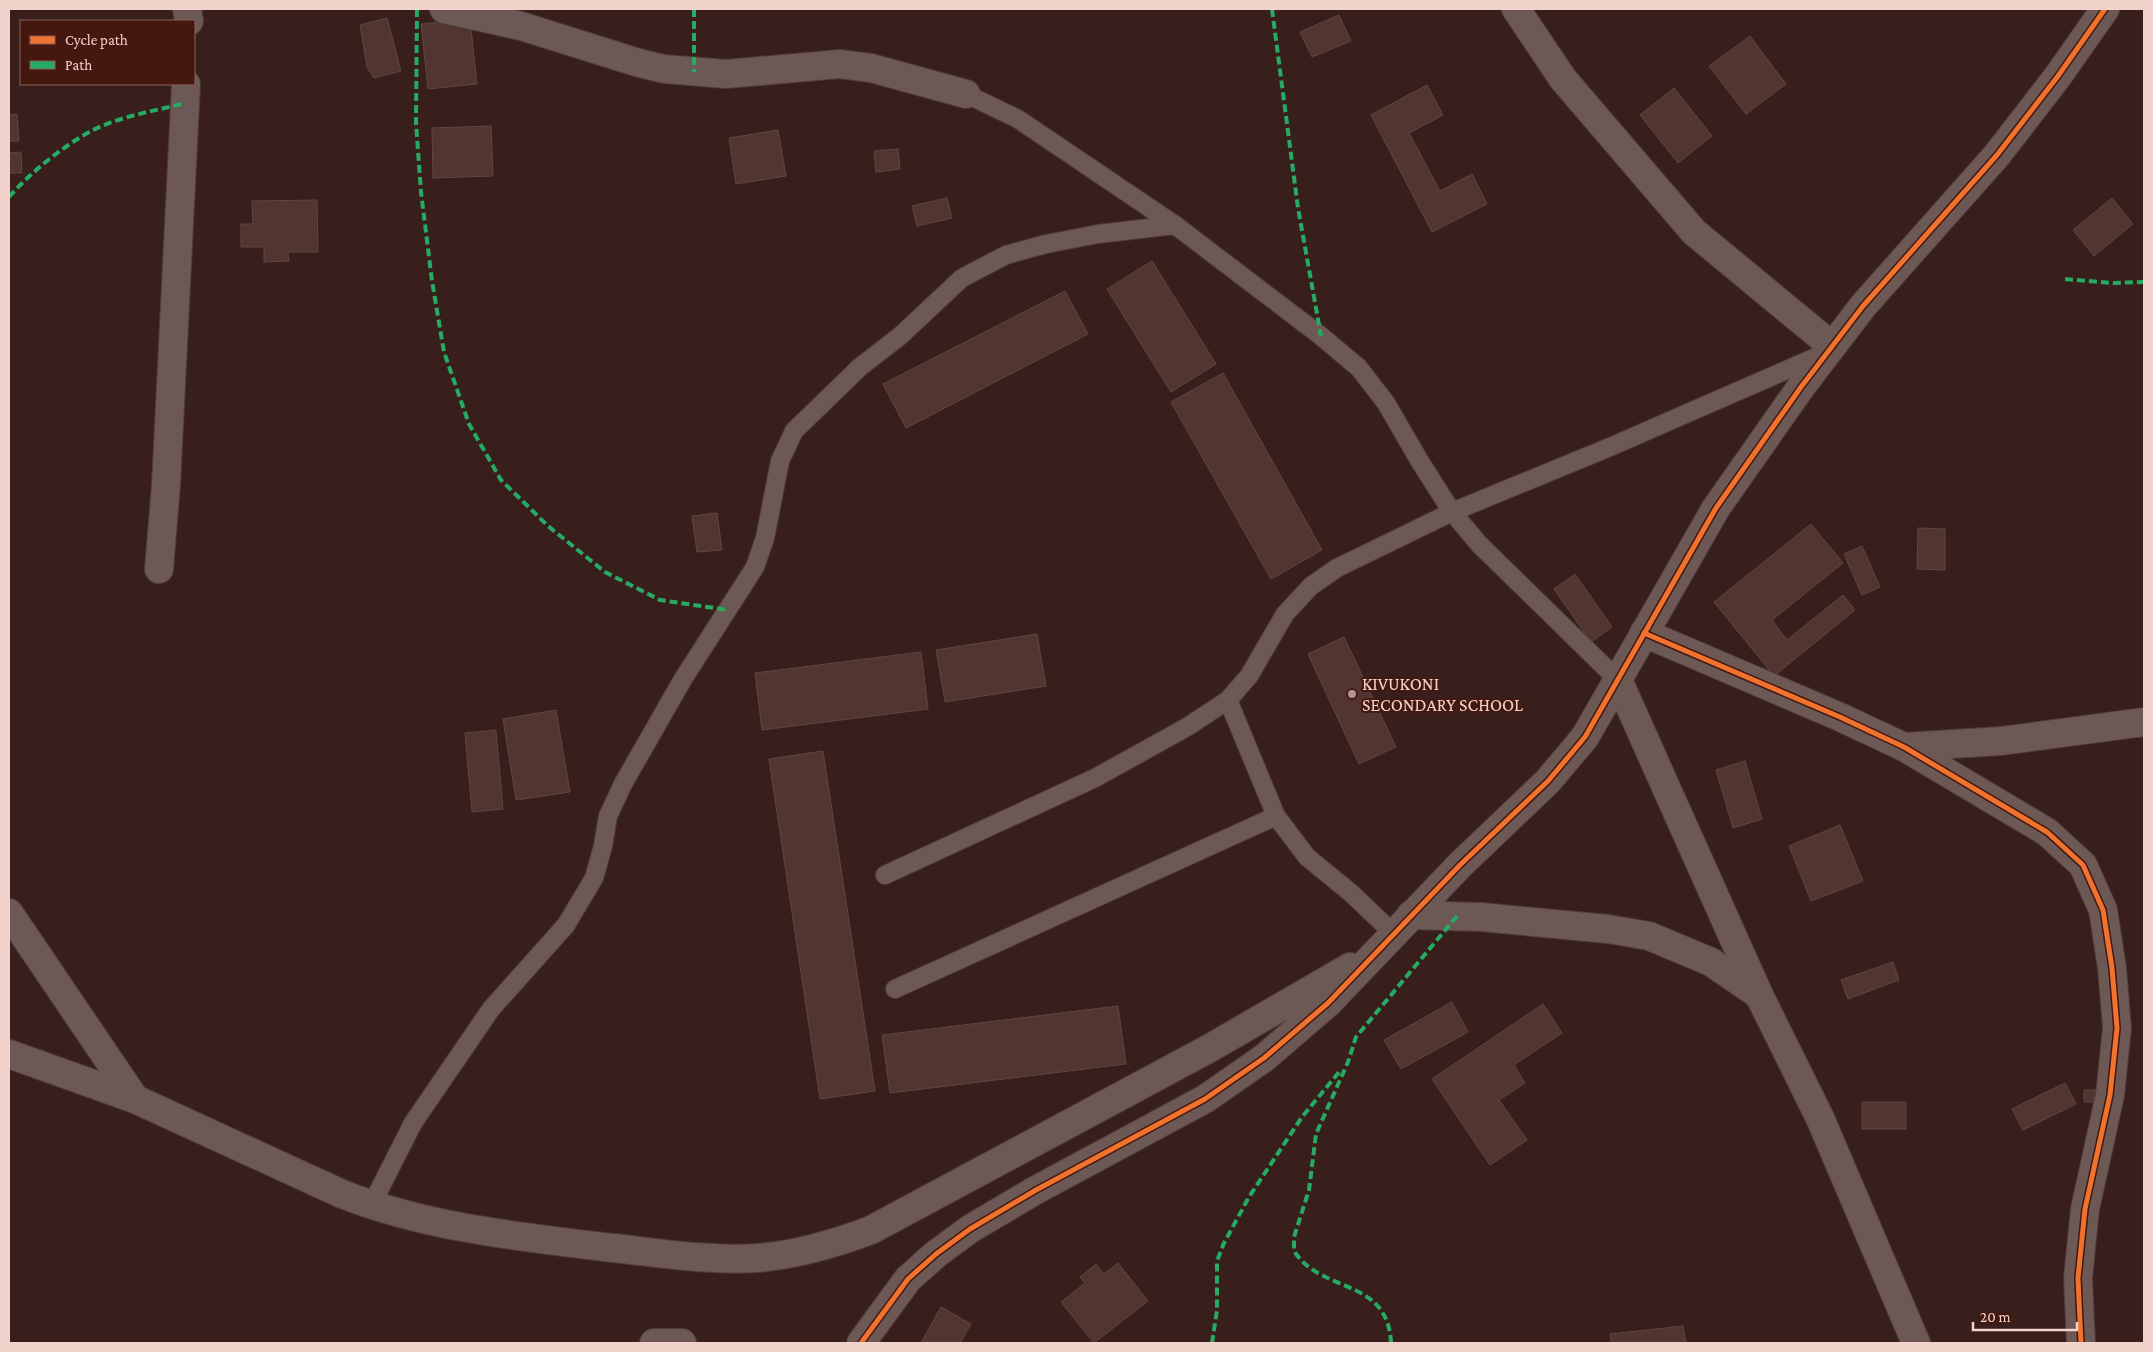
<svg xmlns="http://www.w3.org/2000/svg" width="2153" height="1352" font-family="'Crimson Pro',serif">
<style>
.building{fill:#523430;stroke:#5d4844}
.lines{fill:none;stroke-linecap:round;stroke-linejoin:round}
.lane-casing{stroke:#503b38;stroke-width:20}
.street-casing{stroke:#503b38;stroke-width:30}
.lane{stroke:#6c5854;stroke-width:18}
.street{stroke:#6c5854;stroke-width:28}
.quiet{stroke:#26ab63;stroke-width:4;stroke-dasharray:8 4;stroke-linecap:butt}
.cycleway-casing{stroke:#44170f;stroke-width:8}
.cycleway{stroke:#ef722f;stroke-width:5}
.poi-dot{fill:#b0948e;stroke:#44170f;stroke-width:2}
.labels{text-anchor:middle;stroke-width:4;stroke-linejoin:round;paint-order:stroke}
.poi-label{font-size:18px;fill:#f1d3cc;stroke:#44170f;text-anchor:start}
</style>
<rect width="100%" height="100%" fill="#381f1b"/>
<!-- building -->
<g class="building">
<path d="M 1339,15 L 1351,41 L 1312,57 L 1300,32 Z"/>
<path d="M 387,18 L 401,71 L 374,78 L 367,67 L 360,25 Z"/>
<path d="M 470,19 L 477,84 L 428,89 L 421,24 Z"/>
<path d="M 1750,36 L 1786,84 L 1746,114 L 1709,66 Z"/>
<path d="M 1427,85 L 1443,115 L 1409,133 L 1440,191 L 1472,174 L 1487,204 L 1432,232 L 1371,115 Z"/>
<path d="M 1674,88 L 1712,136 L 1678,163 L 1640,115 Z"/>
<path d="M 17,114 L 19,141 L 9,141 L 9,115 Z"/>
<path d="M 491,126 L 493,176 L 433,178 L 432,128 Z"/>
<path d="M 778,130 L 786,176 L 736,184 L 729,138 Z"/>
<path d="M 898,149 L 900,169 L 876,172 L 874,151 Z"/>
<path d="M 21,152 L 22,173 L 9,173 L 9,153 Z"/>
<path d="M 947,198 L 952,218 L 917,226 L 912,206 Z"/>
<path d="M 2112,198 L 2133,224 L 2094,256 L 2073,230 Z"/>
<path d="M 317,200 L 318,252 L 288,252 L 289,261 L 264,262 L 264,247 L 241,247 L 241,224 L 253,224 L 252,201 Z"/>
<path d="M 1152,261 L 1216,364 L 1171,392 L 1107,289 Z"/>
<path d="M 1065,291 L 1088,334 L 906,428 L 883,384 Z"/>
<path d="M 1223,373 L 1322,550 L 1271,579 L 1171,402 Z"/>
<path d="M 717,513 L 722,550 L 697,552 L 692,516 Z"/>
<path d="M 1811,524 L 1843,563 L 1772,620 L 1787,640 L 1843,595 L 1855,610 L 1774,676 L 1714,602 Z"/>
<path d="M 1918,528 L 1945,529 L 1945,570 L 1917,569 Z"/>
<path d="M 1862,546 L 1880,587 L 1862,595 L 1844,554 Z"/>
<path d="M 1575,574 L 1612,627 L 1591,642 L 1554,589 Z"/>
<path d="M 1037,634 L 1046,686 L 945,702 L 936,650 Z"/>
<path d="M 1344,637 L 1396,747 L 1359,764 L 1308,654 Z"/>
<path d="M 921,652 L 928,709 L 762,730 L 755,673 Z"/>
<path d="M 556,710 L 570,792 L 516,800 L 503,719 Z"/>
<path d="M 496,730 L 503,809 L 472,812 L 465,733 Z"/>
<path d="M 823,751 L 875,1091 L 820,1099 L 769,759 Z"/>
<path d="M 1745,761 L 1762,819 L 1733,828 L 1716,770 Z"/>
<path d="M 1840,825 L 1863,881 L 1811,901 L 1789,846 Z"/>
<path d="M 1893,962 L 1899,980 L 1848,999 L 1841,980 Z"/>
<path d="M 1452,1002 L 1468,1032 L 1401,1069 L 1384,1040 Z"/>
<path d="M 1543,1004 L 1562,1033 L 1514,1065 L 1525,1083 L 1499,1100 L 1527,1140 L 1490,1165 L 1432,1079 Z"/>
<path d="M 1118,1006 L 1126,1064 L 890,1093 L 882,1035 Z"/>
<path d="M 2065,1083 L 2076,1104 L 2023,1130 L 2012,1109 Z"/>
<rect x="2084" y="1090" width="12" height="12"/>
<rect x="1862" y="1102" width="44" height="27"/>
<path d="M 1118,1263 L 1148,1301 L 1094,1343 L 1061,1302 L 1085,1283 L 1080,1277 L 1096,1264 L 1104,1274 Z"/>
<path d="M 941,1307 L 971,1324 L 960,1343 L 921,1343 Z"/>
<path d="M 1683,1326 L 1686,1343 L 1611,1343 L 1610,1334 Z"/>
</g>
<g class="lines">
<defs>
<g id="lane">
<path d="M 966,94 L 1018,119 L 1175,225 L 1321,336 L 1359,368 L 1386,403 L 1419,460 L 1452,512 L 1479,544 L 1618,680"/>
<path d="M 1228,700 L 1276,816 L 1307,857 L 1351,893 L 1393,933"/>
<path d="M 885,875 L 1095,778 L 1187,727 L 1228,700 L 1249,676 L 1285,614 L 1311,586 L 1337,568 L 1452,512 L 1610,447 L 1823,354"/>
<path d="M 895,989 L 1276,816"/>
<path d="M 371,1206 L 413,1123 L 491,1009 L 566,925 L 594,878 L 603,846 L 608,816 L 623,784 L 683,679 L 755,567 L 765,538 L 780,461 L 794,431 L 860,367 L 900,336 L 962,278 L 1006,255 L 1046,244 L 1098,234 L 1175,225"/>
</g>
<g id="street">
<path d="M 187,9 L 189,21"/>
<path d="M 444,9 L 521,26 L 639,63 L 664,69 L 726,74 L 840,64 L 871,68 L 966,94"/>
<path d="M 1516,9 L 1563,79 L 1694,232 L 1832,346"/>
<path d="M 159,569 L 166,485 L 186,84"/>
<path d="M 1644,633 L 1840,717 L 1904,747 L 2047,832 L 2083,865 L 2103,910 L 2112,968 L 2117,1028 L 2110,1095 L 2085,1209 L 2078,1278 L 2081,1343"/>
<path d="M 1618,680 L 1759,995 L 1820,1118 L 1916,1343"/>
<path d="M 1904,747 L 2001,741 L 2144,722"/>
<path d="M 9,913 L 135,1099"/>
<path d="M 1411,915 L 1481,917 L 1608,929 L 1649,936 L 1711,962 L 1759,995"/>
<path d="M 9,1054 L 135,1099 L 342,1194 C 428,1228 522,1237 613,1248 C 660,1253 709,1261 757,1258 C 796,1255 834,1244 871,1230 L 1210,1048 L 1350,967"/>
<path d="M 654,1343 L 682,1343"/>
<path d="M 861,1343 L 908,1279 L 936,1254 L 970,1229 L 1036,1190 L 1205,1099 L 1264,1058 L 1328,1003 L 1460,865 L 1548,781 L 1585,737 L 1716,508 L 1801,387 L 1863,306 L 1997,155 L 2058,76 L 2105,9"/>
</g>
</defs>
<!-- lane casing -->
<use href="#lane" class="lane-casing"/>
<!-- street casing -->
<use href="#street" class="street-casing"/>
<!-- lane -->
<use href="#lane" class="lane"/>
<!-- street -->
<use href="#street" class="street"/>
<!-- quiet -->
<g class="quiet">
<path d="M 417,9 L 416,123 L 421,192 L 432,281 L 444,352 L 469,424 L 501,480 L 548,526 L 605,572 L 660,600 L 728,610"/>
<path d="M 694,9 L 694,72"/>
<path d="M 1272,9 L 1298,208 L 1321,336"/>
<path d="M 9,197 C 31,172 63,146 93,130 C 121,116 155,111 185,103"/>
<path d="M 2065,279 L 2113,283 L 2144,282"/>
<path d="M 1212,1343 L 1217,1310 L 1217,1261 L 1224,1243 L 1249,1197 L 1302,1117 L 1340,1071"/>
<path d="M 1391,1343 C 1388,1277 1321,1294 1294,1251 L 1294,1237 L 1309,1190 L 1316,1134 L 1348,1062 L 1356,1037 L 1457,916"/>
</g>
<defs>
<g id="cycleway">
<path d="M 1644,633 L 1840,717 L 1904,747 L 2047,832 L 2083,865 L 2103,910 L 2112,968 L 2117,1028 L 2110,1095 L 2085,1209 L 2078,1278 L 2081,1343"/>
<path d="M 861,1343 L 908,1279 L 936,1254 L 970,1229 L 1036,1190 L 1205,1099 L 1264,1058 L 1328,1003 L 1460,865 L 1548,781 L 1585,737 L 1716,508 L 1801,387 L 1863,306 L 1997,155 L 2058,76 L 2105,9"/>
</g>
</defs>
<!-- cycleway casing -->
<use href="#cycleway" class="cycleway-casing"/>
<!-- cycleway -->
<use href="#cycleway" class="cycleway"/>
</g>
<!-- markers -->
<circle class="poi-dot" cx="1352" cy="694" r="5"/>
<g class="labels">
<!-- poi labels -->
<g class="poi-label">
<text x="1362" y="690">KIVUKONI<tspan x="1362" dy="21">SECONDARY SCHOOL</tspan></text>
</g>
</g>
<!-- border -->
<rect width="2153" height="1352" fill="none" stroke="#f1d3cc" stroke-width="20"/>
<!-- legend -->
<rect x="20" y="20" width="175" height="65" fill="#44170f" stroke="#89625b"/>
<rect x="30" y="36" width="25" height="8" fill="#ef722f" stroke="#89625b"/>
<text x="65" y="45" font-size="15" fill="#f1d3cc">Cycle path</text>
<rect x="30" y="61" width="25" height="8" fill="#26ab63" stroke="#89625b"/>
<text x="65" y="70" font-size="15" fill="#f1d3cc">Path</text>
<!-- scale -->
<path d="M1973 1322v8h104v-8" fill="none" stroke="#f1d3cc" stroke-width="2.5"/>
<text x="1980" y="1322" font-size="15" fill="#f1d3cc" stroke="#44170f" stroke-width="4" paint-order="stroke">20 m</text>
</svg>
